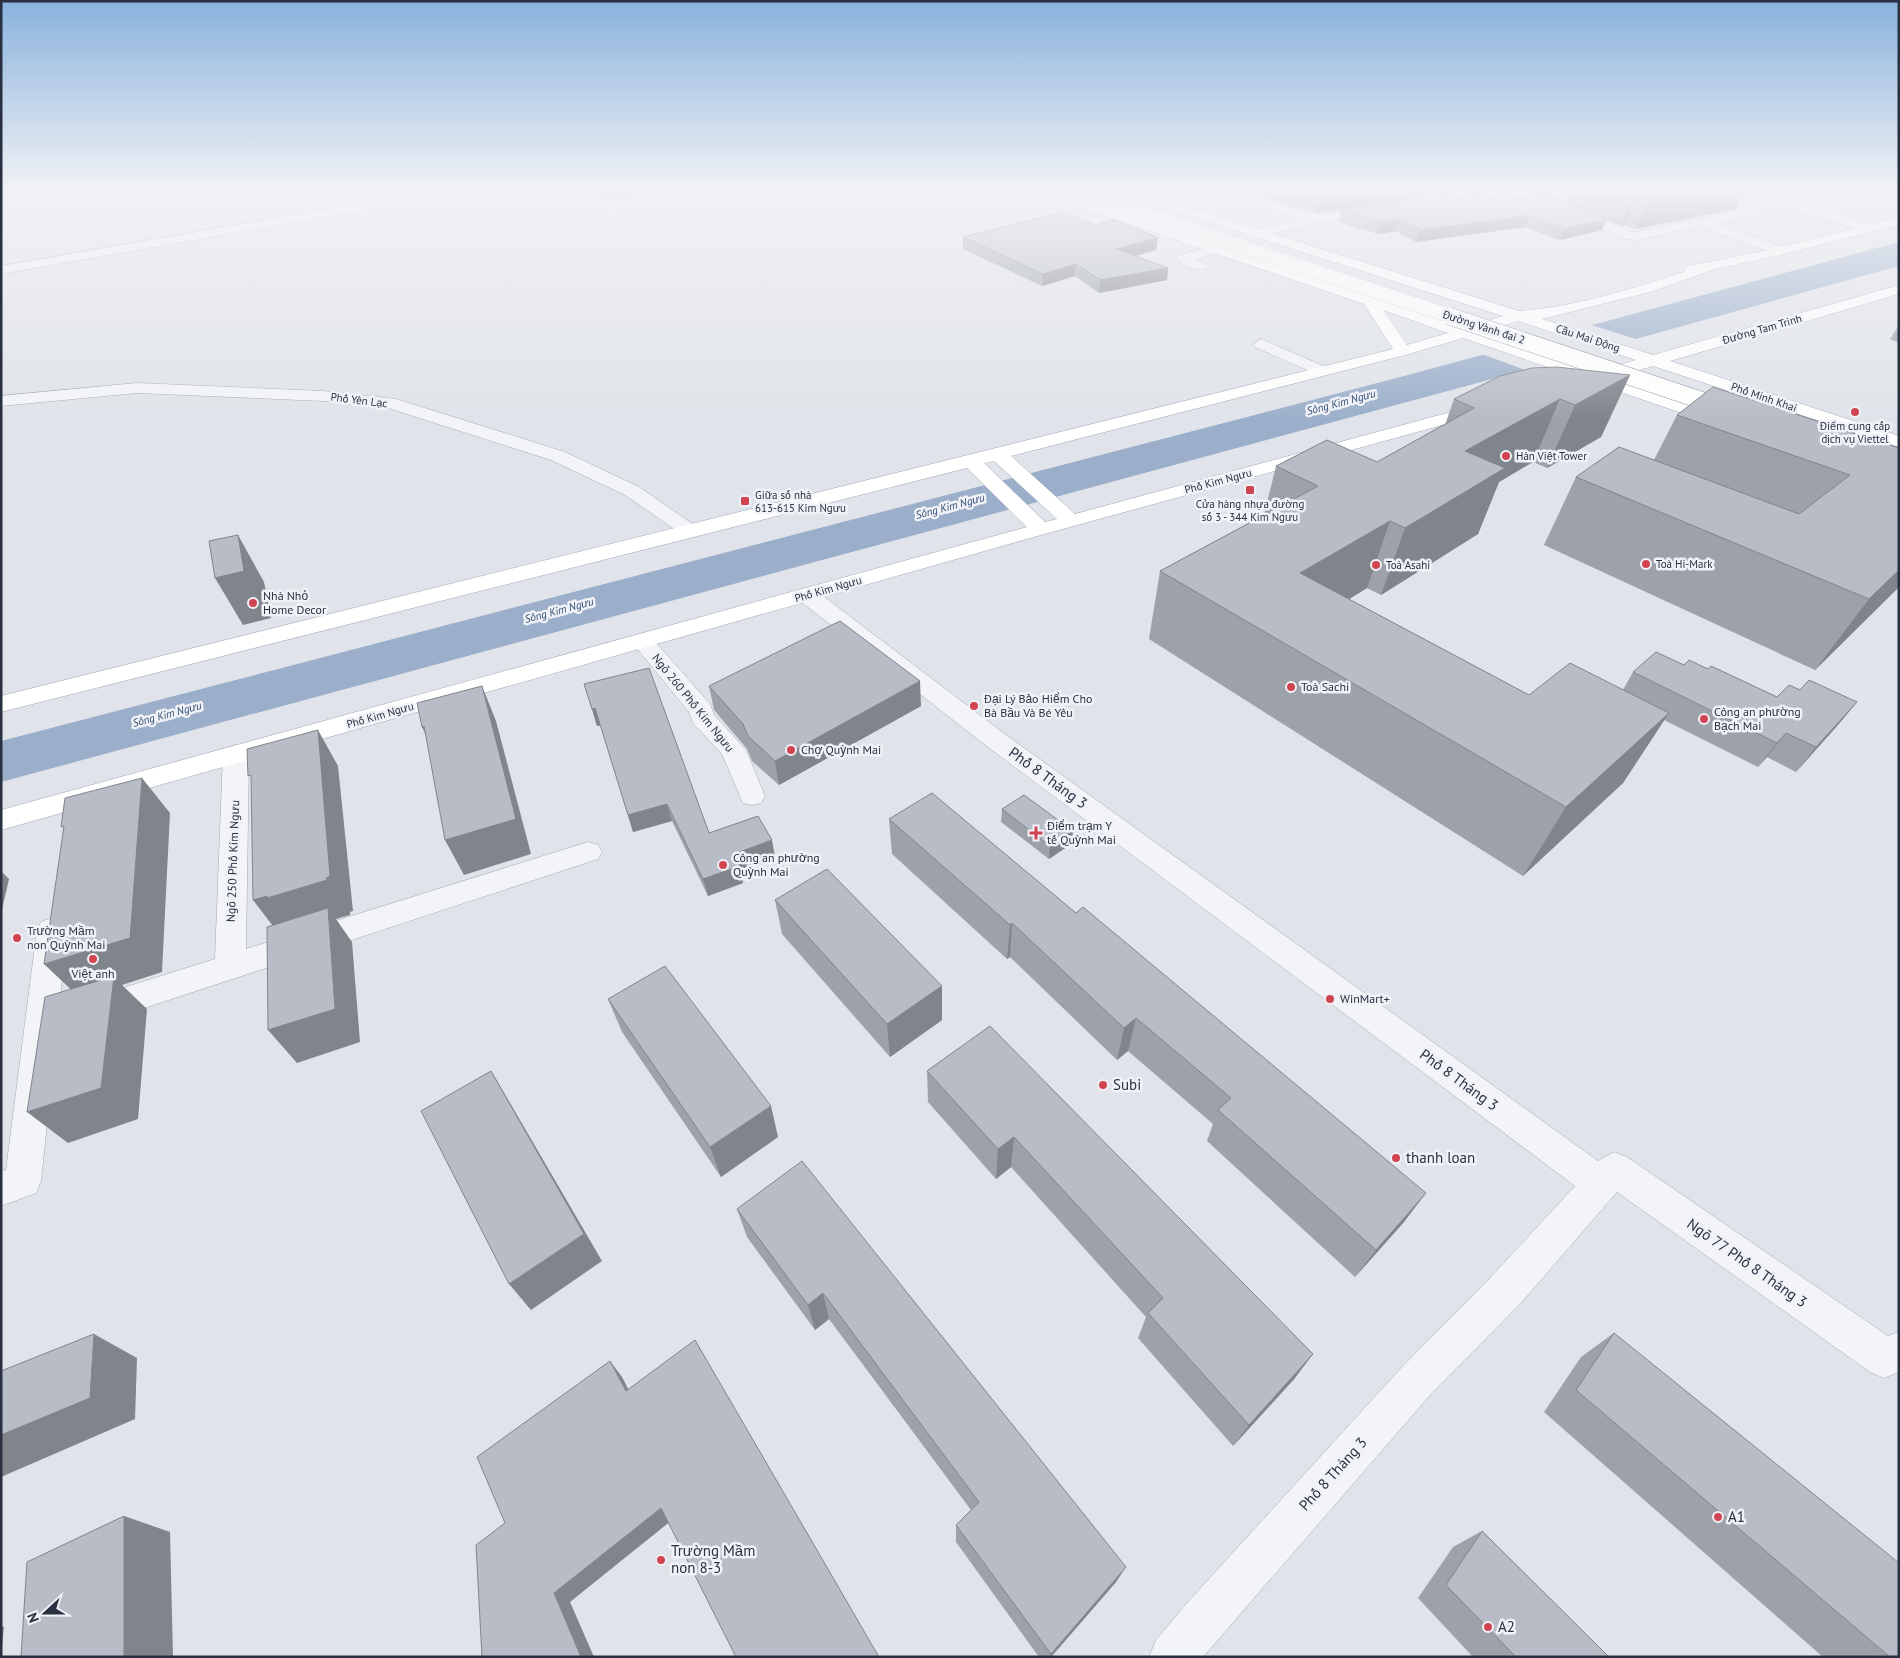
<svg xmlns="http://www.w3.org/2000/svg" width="1900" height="1658" font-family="'PT Sans',sans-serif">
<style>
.water{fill:#9bafca}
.pier{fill:#e0e3e9}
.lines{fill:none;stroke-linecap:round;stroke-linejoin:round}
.minor-casing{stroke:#a5aab3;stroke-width:1}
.major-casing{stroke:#9fa7b5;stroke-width:1}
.minor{fill:#f3f4f8;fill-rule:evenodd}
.major{fill:#fff;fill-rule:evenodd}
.highway-bridge-far1-casing{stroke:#8790a0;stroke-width:14;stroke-linecap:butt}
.highway-bridge-casing{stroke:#8790a0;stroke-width:18;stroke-linecap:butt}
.highway-bridge-far1{stroke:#fff;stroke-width:14}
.highway-bridge{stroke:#fff;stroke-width:17}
.wall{fill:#9da2aa}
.shaded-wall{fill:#80848b}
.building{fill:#b7bcc6;stroke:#80848b}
.poi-dot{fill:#d04451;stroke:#f0f2f7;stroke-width:2}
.labels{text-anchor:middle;stroke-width:5;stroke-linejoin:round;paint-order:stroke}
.far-street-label{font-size:11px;fill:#293041;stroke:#f0f2f7}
.far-water-label{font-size:11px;font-style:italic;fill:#324d76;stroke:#f0f2f7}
.far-poi-label{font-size:11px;fill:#293041;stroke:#f0f2f7;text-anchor:start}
.poi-label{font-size:12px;fill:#293041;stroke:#f0f2f7;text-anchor:start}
.street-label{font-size:12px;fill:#293041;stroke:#f0f2f7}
.near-street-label{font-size:15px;fill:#293041;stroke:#f0f2f7}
.near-poi-label{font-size:15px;fill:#293041;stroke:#f0f2f7;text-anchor:start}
</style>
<rect width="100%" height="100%" fill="#e0e3e9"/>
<!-- water -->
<path class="water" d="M 1899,242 L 1899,266 L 1470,385 L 1,782 L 1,741 L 1408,375 Z"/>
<!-- pier -->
<path class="pier" d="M 1588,324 L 1639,340 L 1528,371 L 1479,353 Z"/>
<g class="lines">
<defs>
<g id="minor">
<path d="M 436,189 L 459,189 L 457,192 L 420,200 L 414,196 L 416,193 Z"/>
<path d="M 695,189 L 721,189 L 715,193 L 608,212 L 602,208 L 608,204 Z"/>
<path d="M 1210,189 L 1229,189 L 1316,215 L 1376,206 L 1382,210 L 1376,214 L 1316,223 L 1259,237 L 1254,236 L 1252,233 L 1254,230 L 1301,219 L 1212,192 Z"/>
<path d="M 1494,189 L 1525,189 L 1519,193 L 1421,207 L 1415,203 L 1421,199 Z"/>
<path d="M 1595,189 L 1619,189 L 1613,193 L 1560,203 L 1628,231 L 1636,232 L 1743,210 L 1688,189 L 1706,189 L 1754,205 L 1760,211 L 1758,214 L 1715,223 L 1786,248 L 1788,251 L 1781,255 L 1776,254 L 1700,226 L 1636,240 L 1626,239 L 1541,202 L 1547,198 Z"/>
<path d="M 1741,189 L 1759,189 L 1872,225 L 1873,228 L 1867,232 L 1862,231 L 1743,192 Z"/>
<path d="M 402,196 L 408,200 L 406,203 L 1,274 L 1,266 Z"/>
<path d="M 1217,244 L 1222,245 L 1224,248 L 1222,251 L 1196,259 L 1209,266 L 1207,269 C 1198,271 1182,266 1176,259 L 1178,256 Z"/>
<path d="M 1261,339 L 1328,368 L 1330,371 L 1322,376 L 1316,374 L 1255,347 L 1253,344 Z"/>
<path d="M 137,383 L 323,391 L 396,399 L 565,452 L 639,487 L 697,527 L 700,531 L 697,535 L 690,537 L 683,535 L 625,495 L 551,460 L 388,408 L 323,401 L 137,393 L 1,406 L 1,396 Z"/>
<path d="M 807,588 L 815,590 L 1006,735 L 1598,1161 L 1614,1152 L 1627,1157 L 1888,1336 L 1899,1332 L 1899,1372 L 1884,1378 L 1870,1372 L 1617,1192 L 1519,1305 L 1430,1395 L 1203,1657 L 1149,1657 L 1156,1640 L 1188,1602 L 1402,1367 L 1491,1277 L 1575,1186 L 988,747 L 799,600 L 796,595 L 799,590 Z"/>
<path d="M 642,634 L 650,636 L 710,704 L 714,715 L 746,750 L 765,796 L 761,803 L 752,805 L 743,803 L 722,754 L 693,723 L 689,712 L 631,641 L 634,636 Z"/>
<path d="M 236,745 L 245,748 L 249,754 L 246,949 L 588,842 L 598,845 L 602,852 L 598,859 L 56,1037 L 41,1181 L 36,1193 L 1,1206 L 1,1171 L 6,1170 L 37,930 L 41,922 L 52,918 L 63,922 L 67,930 L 59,1008 L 215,959 L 223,754 L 227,748 Z"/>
</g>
<path id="major" d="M 1034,189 L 1052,189 L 1464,328 L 1503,316 L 1114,192 L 1112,189 L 1130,189 L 1519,311 C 1575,307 1631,289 1684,272 L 1685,267 L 1781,247 L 1899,217 L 1899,225 L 1781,255 L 1715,269 L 1654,291 L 1542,319 L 1653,355 L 1899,285 L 1899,294 L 1670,361 L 1899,436 L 1899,447 L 1653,366 L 1612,378 L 1726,416 L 1729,420 L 1726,424 L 1714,424 L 1463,338 L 1409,354 L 1011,456 L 1075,514 L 1484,403 L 1490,404 L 1493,408 L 1490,412 L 1048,533 L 1,830 L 1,810 L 1027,527 L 967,468 L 1,712 L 1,696 L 1393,349 L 1364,304 L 1036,192 ZM 1383,310 L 1448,333 L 1407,345 ZM 1518,321 L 1636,360 L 1595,372 L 1479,333 ZM 994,461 L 1057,519 L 1045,522 L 984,463 Z"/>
</defs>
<!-- minor casing -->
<use href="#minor" class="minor-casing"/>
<!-- major casing -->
<use href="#major" class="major-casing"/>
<!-- minor -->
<use href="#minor" class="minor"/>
<!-- major -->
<use href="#major" class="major"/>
<defs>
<path id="highway-bridge-far1" d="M 1068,189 L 1453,317"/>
<path id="highway-bridge" d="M 1449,316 L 1733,411"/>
</defs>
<!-- highway-bridge-far1 casing -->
<use href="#highway-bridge-far1" class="highway-bridge-far1-casing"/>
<!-- highway-bridge casing -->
<use href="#highway-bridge" class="highway-bridge-casing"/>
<!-- highway-bridge-far1 -->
<use href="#highway-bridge-far1" class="highway-bridge-far1"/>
<!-- highway-bridge -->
<use href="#highway-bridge" class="highway-bridge"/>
</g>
<!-- wall -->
<g class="wall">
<path d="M 593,189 L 670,189 L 607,200 Z"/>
<path d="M 1236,189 L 1427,189 L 1424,197 L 1316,213 Z"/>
<path d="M 1572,189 L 1746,189 L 1736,209 L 1635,229 L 1625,225 L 1621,226 L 1606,220 L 1602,230 L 1560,240 L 1525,227 L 1416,242 L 1395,231 L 1378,234 L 1339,222 L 1341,210 L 1453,198 L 1499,202 L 1567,202 Z"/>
<path d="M 963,237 L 1156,250 L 1134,256 L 1168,268 L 1167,280 L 1099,293 L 1075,276 L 1042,286 L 963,249 Z"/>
<path d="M 1899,325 L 1899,343 L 1890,339 Z"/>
<path d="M 1630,375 L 1601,437 L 1547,468 L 1533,462 L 1499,482 L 1478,534 L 1381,595 L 1367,588 L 1349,599 L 1529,695 L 1623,690 L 1633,672 L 1684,665 L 1708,669 L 1777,697 L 1800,690 L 1857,702 L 1837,726 L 1796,772 L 1767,757 L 1758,767 L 1664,720 L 1623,783 L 1523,876 L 1149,639 L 1160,571 L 1264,515 L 1276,466 L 1377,462 L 1445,425 L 1454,399 Z"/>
<path d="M 1677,415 L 1899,448 L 1899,587 L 1815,670 L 1544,545 L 1576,477 L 1654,460 Z"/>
<path d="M 709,686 L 921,706 L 779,785 L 752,761 L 747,749 L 714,710 Z"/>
<path d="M 592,709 L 709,833 L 775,857 L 740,870 L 743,883 L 708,896 L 672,821 L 633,832 L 601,725 L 597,726 Z"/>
<path d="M 1002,809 L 1073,831 L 1071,844 L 1049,859 L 1001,822 Z"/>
<path d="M 889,819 L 1404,1222 L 1355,1277 L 1207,1141 L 1213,1124 L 1128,1051 L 1117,1060 L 1010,957 L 1007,959 L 892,854 Z"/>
<path d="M 775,900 L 942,986 L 942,1020 L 890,1057 L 782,934 Z"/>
<path d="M 608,999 L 778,1137 L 721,1177 L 622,1032 Z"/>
<path d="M 990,1026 L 1295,1378 L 1233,1446 L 1138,1338 L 1146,1317 L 1011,1167 L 996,1179 L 928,1102 L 927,1071 Z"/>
<path d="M 737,1209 L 1116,1582 L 1051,1657 L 1039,1657 L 956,1542 L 956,1525 L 971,1510 L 829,1319 L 815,1330 L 747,1237 Z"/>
<path d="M 1614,1333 L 1899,1657 L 1823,1657 L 1544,1412 L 1581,1357 Z"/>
<path d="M 1482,1531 L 1609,1657 L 1473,1657 L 1418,1598 L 1453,1547 Z"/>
</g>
<!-- shaded-wall -->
<g class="shaded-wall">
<path d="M 604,189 L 670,189 L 607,200 Z"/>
<path d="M 1322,189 L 1427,189 L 1424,197 L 1316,213 Z"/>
<path d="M 1636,189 L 1640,189 L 1625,225 L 1621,226 Z"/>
<path d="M 1653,189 L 1746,189 L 1736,209 L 1635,229 Z"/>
<path d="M 1529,216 L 1525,227 L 1416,242 L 1420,230 Z"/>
<path d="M 1399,219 L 1395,231 L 1378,234 L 1381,222 Z"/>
<path d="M 1607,219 L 1602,230 L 1560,240 L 1564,229 Z"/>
<path d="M 1158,238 L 1156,250 L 1115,262 L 1116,249 Z"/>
<path d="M 1076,264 L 1075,276 L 1042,286 L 1043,274 Z"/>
<path d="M 1168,268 L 1167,280 L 1099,293 L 1100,280 Z"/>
<path d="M 1630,375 L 1601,437 L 1547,468 L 1575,405 Z"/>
<path d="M 1560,399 L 1533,462 L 1499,482 L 1478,534 L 1381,595 L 1405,528 L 1465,451 Z"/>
<path d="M 1390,521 L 1367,588 L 1280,642 L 1300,573 Z"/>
<path d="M 238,535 L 264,582 L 271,618 L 243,625 L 215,578 Z"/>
<path d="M 1899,570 L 1899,587 L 1815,670 L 1869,599 Z"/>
<path d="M 920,681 L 921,706 L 779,785 L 775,761 Z"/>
<path d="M 482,686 L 496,721 L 531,854 L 464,875 L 445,840 Z"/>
<path d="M 1857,702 L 1837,726 L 1796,772 L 1816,747 Z"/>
<path d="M 595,708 L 601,725 L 597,726 L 592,709 Z"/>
<path d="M 1669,713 L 1623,783 L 1523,876 L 1566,807 Z"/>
<path d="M 424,726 L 439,762 L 422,727 Z"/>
<path d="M 318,730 L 338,766 L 353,911 L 350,912 L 350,915 L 336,919 L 352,942 L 360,1042 L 297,1063 L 268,1030 L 279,934 L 253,900 Z"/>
<path d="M 1786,733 L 1767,757 L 1758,767 L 1777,743 Z"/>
<path d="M 142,778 L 170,813 L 162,972 L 122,985 L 147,1009 L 138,1119 L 68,1143 L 27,1112 L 80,998 L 44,964 Z"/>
<path d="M 667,804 L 672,821 L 633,832 L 628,815 Z"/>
<path d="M 1073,831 L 1071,844 L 1049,859 L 1050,846 Z"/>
<path d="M 772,840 L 775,857 L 740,870 L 743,883 L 708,896 L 703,879 L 734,854 Z"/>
<path d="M 1,871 L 9,879 L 1,914 Z"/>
<path d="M 1012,923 L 1010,957 L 1007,959 L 1010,925 Z"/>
<path d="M 942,986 L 942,1020 L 890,1057 L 887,1024 Z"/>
<path d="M 1136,1018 L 1128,1051 L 1117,1060 L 1124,1028 Z"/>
<path d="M 491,1071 L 510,1103 L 602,1261 L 531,1310 L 509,1284 Z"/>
<path d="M 771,1106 L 778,1137 L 721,1177 L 710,1147 Z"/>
<path d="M 1014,1137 L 1011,1167 L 996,1179 L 998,1149 Z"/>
<path d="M 1426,1193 L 1404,1222 L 1355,1277 L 1376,1250 Z"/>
<path d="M 823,1293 L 829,1319 L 815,1330 L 808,1305 Z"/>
<path d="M 94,1334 L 137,1358 L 135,1419 L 1,1477 L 1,1435 Z"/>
<path d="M 1313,1354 L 1295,1378 L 1233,1446 L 1249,1425 Z"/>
<path d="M 610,1361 L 622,1377 L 637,1406 L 626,1391 Z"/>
<path d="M 661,1508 L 672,1520 L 570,1602 L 594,1657 L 581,1657 L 554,1593 Z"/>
<path d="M 124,1516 L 170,1532 L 173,1657 L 124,1657 Z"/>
<path d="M 1126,1567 L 1116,1582 L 1051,1657 L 1049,1657 Z"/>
<path d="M 1,1626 L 4,1627 L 1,1656 Z"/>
</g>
<!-- building -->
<g class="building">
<path d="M 1482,194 L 1499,202 L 1547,194 L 1607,219 L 1564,229 L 1525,214 L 1529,216 L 1420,230 L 1399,219 L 1381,222 L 1341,210 L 1447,195 L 1453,198 Z"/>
<path d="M 1063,212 L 1096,225 L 1114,220 L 1158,238 L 1116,249 L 1168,268 L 1100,280 L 1076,264 L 1043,274 L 963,237 Z"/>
<path d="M 1557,367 L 1630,375 L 1575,405 L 1560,399 L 1465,451 L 1505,468 L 1405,528 L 1390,521 L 1300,573 L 1529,695 L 1570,663 L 1669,713 L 1566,807 L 1160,571 L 1318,486 L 1276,466 L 1327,440 L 1377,462 L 1474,408 L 1454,399 L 1500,376 L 1532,368 Z"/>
<path d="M 1713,387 L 1899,448 L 1899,570 L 1869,599 L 1576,477 L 1619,447 L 1799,514 L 1850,475 L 1677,415 Z"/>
<path d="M 238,535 L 244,571 L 215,578 L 209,541 Z"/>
<path d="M 840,621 L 920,681 L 775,761 L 748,736 L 743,724 L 709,686 Z"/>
<path d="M 1656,652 L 1684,665 L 1689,660 L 1708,669 L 1711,666 L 1777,697 L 1789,685 L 1800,690 L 1809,680 L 1857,702 L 1816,747 L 1786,733 L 1777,743 L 1633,672 Z"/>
<path d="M 649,668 L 709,833 L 758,816 L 772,840 L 734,854 L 740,866 L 703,879 L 667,804 L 628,815 L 595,708 L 592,709 L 584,684 Z"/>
<path d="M 482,686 L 516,819 L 445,840 L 424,726 L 422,727 L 417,703 Z"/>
<path d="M 318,730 L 330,876 L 326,878 L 327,880 L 267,898 L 267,896 L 253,900 L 251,775 L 248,776 L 247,749 Z"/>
<path d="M 142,778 L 130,938 L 44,964 L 64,826 L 61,827 L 65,798 Z"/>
<path d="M 932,793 L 1076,913 L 1083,907 L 1426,1193 L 1376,1250 L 1218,1110 L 1231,1098 L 1136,1018 L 1124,1028 L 1012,923 L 1010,925 L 889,819 Z"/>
<path d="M 1024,795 L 1073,831 L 1050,846 L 1002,809 Z"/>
<path d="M 827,869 L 942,986 L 887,1024 L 775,900 Z"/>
<path d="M 328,908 L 335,1009 L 268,1030 L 267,927 Z"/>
<path d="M 665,966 L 771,1106 L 710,1147 L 608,999 Z"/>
<path d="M 114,976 L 101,1088 L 27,1112 L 45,997 Z"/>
<path d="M 990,1026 L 1313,1354 L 1249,1425 L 1148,1313 L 1163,1298 L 1014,1137 L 998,1149 L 927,1071 Z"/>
<path d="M 491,1071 L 584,1234 L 509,1284 L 421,1111 Z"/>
<path d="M 802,1161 L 1126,1567 L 1051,1654 L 956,1525 L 979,1502 L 823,1293 L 808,1305 L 737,1209 Z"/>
<path d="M 1614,1333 L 1899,1563 L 1899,1657 L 1890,1657 L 1576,1390 Z"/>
<path d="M 94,1334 L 90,1398 L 1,1435 L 1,1371 Z"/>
<path d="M 695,1340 L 879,1657 L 736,1657 L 661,1508 L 554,1593 L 581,1657 L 482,1657 L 476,1545 L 505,1523 L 477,1457 L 610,1361 L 626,1391 Z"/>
<path d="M 124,1516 L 124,1657 L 21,1657 L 27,1562 Z"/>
<path d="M 1482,1531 L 1609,1657 L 1516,1657 L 1446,1585 Z"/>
</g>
<!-- sky -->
<linearGradient id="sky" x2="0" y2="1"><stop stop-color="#89b2dc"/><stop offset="0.45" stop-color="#f1f2f5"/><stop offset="1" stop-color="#f1f2f5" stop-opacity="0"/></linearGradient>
<rect width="1900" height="421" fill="url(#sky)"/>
<!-- markers -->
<g class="poi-dot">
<circle cx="1855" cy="412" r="5"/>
<circle cx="1506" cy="456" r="5"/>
<rect x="1245" y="485" width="10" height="10" rx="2.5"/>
<rect x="740" y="496" width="10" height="10" rx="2.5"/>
<circle cx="1646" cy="564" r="5"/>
<circle cx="1376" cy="565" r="5"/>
<circle cx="253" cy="603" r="5"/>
<circle cx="1291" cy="687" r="5"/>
<circle cx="974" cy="706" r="5"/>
<circle cx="1704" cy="719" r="5"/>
<circle cx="791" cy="750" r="5"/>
<path d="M1033.5 825.5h5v5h5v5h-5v5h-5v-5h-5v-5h5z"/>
<circle cx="723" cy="865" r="5"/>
<circle cx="17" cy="938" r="5"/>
<circle cx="93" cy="959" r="5"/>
<circle cx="1330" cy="999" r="5"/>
<circle cx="1103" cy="1085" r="5"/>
<circle cx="1396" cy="1158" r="5"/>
<circle cx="1718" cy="1517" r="5"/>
<circle cx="661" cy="1560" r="5"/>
<circle cx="1488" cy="1627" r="5"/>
</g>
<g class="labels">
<!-- far-street labels -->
<g class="far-street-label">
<text transform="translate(1484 327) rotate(18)" y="4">Đường Vành đai 2</text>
<text transform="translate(1762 329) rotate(-16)" y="4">Đường Tam Trinh</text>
<text transform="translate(1588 338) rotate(18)" y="4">Cầu Mai Động</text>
<text transform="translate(1764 397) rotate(19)" y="4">Phố Minh Khai</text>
<text transform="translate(359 400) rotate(7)" y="4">Phố Yên Lạc</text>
<text transform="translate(1218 481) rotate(-15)" y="4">Phố Kim Ngưu</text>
<text transform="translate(828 589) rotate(-16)" y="4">Phố Kim Ngưu</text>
<text transform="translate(380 715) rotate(-16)" y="4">Phố Kim Ngưu</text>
</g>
<!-- far-water labels -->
<g class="far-water-label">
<text transform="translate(1341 402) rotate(-15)" y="4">Sông Kim Ngưu</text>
<text transform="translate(950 506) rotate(-15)" y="4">Sông Kim Ngưu</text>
<text transform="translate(559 610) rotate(-15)" y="4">Sông Kim Ngưu</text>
<text transform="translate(167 714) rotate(-15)" y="4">Sông Kim Ngưu</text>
</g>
<!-- far-poi labels -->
<g class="far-poi-label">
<text x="1855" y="430" text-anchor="middle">Điểm cung cấp<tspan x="1855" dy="13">dịch vụ Viettel</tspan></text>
<text x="1516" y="460">Hàn Việt Tower</text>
<text x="755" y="499">Giữa số nhà<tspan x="755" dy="13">613-615 Kim Ngưu</tspan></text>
<text x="1250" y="508" text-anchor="middle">Cửa hàng nhựa đường<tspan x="1250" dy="13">số 3 - 344 Kim Ngưu</tspan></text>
<text x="1656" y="568">Toà Hi-Mark</text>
<text x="1386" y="569">Toà Asahi</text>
</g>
<!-- poi labels -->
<g class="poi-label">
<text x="263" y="600">Nhà Nhỏ<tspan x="263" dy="14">Home Decor</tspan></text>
<text x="1301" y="691">Toà Sachi</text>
<text x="984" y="703">Đại Lý Bảo Hiểm Cho<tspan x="984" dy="14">Bà Bầu Và Bé Yêu</tspan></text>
<text x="1714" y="716">Công an phường<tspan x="1714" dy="14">Bạch Mai</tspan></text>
<text x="801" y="754">Chợ Quỳnh Mai</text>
<text x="1047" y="830">Điểm trạm Y<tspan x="1047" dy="14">tế Quỳnh Mai</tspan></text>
<text x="733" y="862">Công an phường<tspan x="733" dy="14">Quỳnh Mai</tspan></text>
<text x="27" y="935">Trường Mầm<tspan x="27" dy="14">non Quỳnh Mai</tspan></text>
<text x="93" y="978" text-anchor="middle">Việt anh</text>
<text x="1340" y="1003">WinMart+</text>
</g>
<!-- street labels -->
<g class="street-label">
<text transform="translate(693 703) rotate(51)" y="4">Ngõ 260 Phố Kim Ngưu</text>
<text transform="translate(233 861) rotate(-88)" y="4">Ngõ 250 Phố Kim Ngưu</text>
</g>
<!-- near-street labels -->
<g class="near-street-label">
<text transform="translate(1048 778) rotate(36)" y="5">Phố 8 Tháng 3</text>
<text transform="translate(1459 1080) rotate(36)" y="5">Phố 8 Tháng 3</text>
<text transform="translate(1747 1263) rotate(35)" y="5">Ngõ 77 Phố 8 Tháng 3</text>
<text transform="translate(1333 1474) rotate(-48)" y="5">Phố 8 Tháng 3</text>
</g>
<!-- near-poi labels -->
<g class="near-poi-label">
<text x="1113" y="1090">Subi</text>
<text x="1406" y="1163">thanh loan</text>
<text x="1728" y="1522">A1</text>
<text x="671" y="1556">Trường Mầm<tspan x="671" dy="17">non 8-3</tspan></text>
<text x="1498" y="1632">A2</text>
</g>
</g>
<!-- border -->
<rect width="1900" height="1658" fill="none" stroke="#293041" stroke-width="5"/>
<!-- north arrow -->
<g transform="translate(45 1613) rotate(249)" stroke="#f0f2f7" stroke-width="4" paint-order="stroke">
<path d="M0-4L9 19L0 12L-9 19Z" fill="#293041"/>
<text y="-8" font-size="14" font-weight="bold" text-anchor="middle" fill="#293041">N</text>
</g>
</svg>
